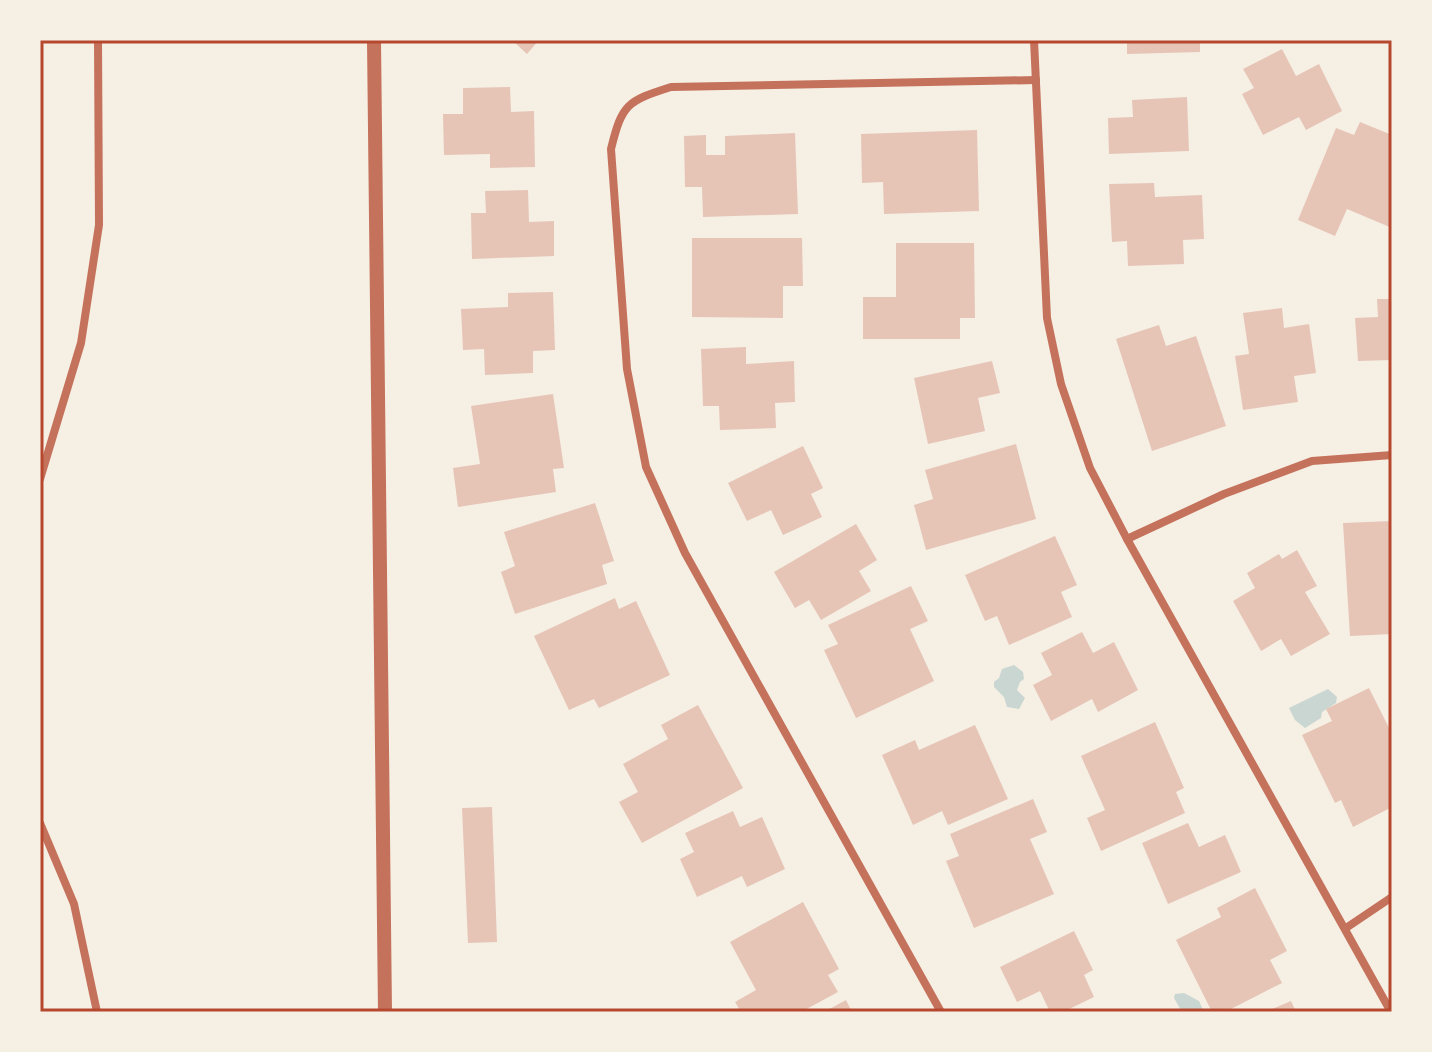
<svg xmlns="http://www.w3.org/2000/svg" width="1432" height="1052" font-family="Signika,sans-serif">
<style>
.water{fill:#c9d6d2}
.building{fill:#e6c5b7}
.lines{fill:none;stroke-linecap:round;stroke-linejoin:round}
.minor{stroke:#c5725c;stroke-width:8}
.tertiary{stroke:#c5725c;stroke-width:14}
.neatline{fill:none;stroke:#b5482f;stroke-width:3}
</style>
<rect width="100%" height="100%" fill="#f6efe4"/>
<!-- water -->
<g class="water">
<path d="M 1014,665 L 1023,672 L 1024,679 L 1020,682 L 1017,690 L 1025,698 L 1019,709 L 1007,707 L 1004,697 L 994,687 L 994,682 L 999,678 L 1002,669 Z"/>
<path d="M 1328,689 L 1337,697 L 1336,703 L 1322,712 L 1321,718 L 1305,728 L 1295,720 L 1289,708 Z"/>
<path d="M 1184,993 L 1199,1001 L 1204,1012 L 1182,1012 L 1174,998 L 1175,994 Z"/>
</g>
<!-- building -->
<g class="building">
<path d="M 512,40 L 539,40 L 527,54 Z"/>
<path d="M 1127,40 L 1200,40 L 1200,52 L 1127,54 Z"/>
<path d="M 1282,49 L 1296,76 L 1319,64 L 1342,111 L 1306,130 L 1299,117 L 1263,135 L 1242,94 L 1254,88 L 1243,69 Z"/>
<path d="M 510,87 L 511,112 L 534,111 L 535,167 L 490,168 L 490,154 L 444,155 L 443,114 L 463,114 L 463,88 Z"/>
<path d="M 1187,97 L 1189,151 L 1109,154 L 1108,118 L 1133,117 L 1132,100 Z"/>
<path d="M 1360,122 L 1392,135 L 1392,228 L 1347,209 L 1335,236 L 1298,220 L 1336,128 L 1354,135 Z"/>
<path d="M 977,130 L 979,211 L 884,214 L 883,182 L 862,183 L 861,134 Z"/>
<path d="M 795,133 L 798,214 L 703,217 L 702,187 L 685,187 L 684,136 L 706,135 L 706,155 L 725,155 L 725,136 Z"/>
<path d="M 1154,183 L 1155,197 L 1202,195 L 1204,239 L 1183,240 L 1184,264 L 1128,266 L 1127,241 L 1112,242 L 1109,184 Z"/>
<path d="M 528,190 L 529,222 L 554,221 L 554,256 L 472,259 L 471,213 L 486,213 L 485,191 Z"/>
<path d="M 692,238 L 802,238 L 803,286 L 783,286 L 783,318 L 692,317 Z"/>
<path d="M 896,243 L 974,243 L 975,318 L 960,318 L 960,339 L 863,339 L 863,297 L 896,297 Z"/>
<path d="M 553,292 L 555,350 L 533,351 L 533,373 L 485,375 L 484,349 L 463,350 L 461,309 L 508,307 L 508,293 Z"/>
<path d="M 1377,299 L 1392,299 L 1392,360 L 1358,361 L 1355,318 L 1378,317 Z"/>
<path d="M 1282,308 L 1284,328 L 1309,324 L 1316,373 L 1294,376 L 1298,402 L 1243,410 L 1235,356 L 1249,354 L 1243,313 Z"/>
<path d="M 1159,325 L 1166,346 L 1196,336 L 1226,426 L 1152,451 L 1116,339 Z"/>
<path d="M 746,347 L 746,364 L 794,361 L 795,402 L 775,403 L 776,428 L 720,430 L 719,406 L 703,406 L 701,349 Z"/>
<path d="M 992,361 L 1000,393 L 978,398 L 985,431 L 928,444 L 914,378 Z"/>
<path d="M 553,394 L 564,468 L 553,469 L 556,492 L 458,507 L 453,468 L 480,464 L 471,406 Z"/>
<path d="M 1016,444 L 1036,519 L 926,550 L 914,505 L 933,499 L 925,470 Z"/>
<path d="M 803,446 L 823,488 L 811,494 L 822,517 L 783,535 L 771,510 L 747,521 L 728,483 Z"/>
<path d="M 595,503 L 614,561 L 602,565 L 607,584 L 515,614 L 501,572 L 515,566 L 504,532 Z"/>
<path d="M 1392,521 L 1392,634 L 1350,636 L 1343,523 Z"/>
<path d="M 856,524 L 877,560 L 859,571 L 871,591 L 821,620 L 809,600 L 795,608 L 774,572 Z"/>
<path d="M 1055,536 L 1077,585 L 1061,592 L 1072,617 L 1009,645 L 997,616 L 985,621 L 965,575 Z"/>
<path d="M 1297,550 L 1317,586 L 1305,592 L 1330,634 L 1291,656 L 1281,639 L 1261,651 L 1233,601 L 1255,588 L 1247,573 L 1279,554 L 1282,559 Z"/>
<path d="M 911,586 L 928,621 L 910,629 L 934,681 L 856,718 L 824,650 L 838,644 L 828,625 Z"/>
<path d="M 615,598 L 619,609 L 636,601 L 670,675 L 599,708 L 594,699 L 569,710 L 534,636 Z"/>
<path d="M 1082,632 L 1093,653 L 1114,642 L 1138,690 L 1098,712 L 1092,699 L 1051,721 L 1033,685 L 1052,675 L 1041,653 Z"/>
<path d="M 1369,688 L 1392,734 L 1392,787 L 1389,789 L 1392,795 L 1392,807 L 1353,827 L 1341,800 L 1335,803 L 1302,735 L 1332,721 L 1326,709 Z"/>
<path d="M 698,705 L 743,788 L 642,843 L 619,802 L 638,792 L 623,764 L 668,739 L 661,725 Z"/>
<path d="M 1155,722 L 1184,788 L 1176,792 L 1185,813 L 1101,851 L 1087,818 L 1105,810 L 1081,756 Z"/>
<path d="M 975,725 L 1008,799 L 948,825 L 942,811 L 913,825 L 882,755 L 915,740 L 919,750 Z"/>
<path d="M 1033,799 L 1047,832 L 1030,839 L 1054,894 L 974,928 L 946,861 L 959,856 L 950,834 Z"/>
<path d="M 492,807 L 497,942 L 468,943 L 462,808 Z"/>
<path d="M 733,811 L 740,827 L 762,817 L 785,869 L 747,887 L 742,876 L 697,897 L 680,859 L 694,852 L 685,833 Z"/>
<path d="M 1188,823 L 1199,847 L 1225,835 L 1241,872 L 1168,904 L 1142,843 Z"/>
<path d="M 1255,888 L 1287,951 L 1270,960 L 1282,983 L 1225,1012 L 1212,1012 L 1176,940 L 1221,917 L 1217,908 Z"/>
<path d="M 803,902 L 839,969 L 828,975 L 838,992 L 801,1012 L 741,1012 L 735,1002 L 756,990 L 730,942 Z"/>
<path d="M 1074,931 L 1093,970 L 1084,975 L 1094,997 L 1063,1012 L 1050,1012 L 1040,991 L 1017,1002 L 1000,967 Z"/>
<path d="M 846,1000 L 852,1012 L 824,1012 Z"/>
<path d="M 1291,1001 L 1296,1012 L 1265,1012 Z"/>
</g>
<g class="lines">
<!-- minor -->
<g class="minor">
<path d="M 1034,40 L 1047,318 L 1061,384 L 1090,468 L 1127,539 L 1391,1012"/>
<path d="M 40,479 L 81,343 L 99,225 L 98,40"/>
<path d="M 1127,539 L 1224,494 L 1312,461 L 1392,455"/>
<path d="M 40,823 L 74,904 L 97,1012"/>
<path d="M 1346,928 L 1392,897"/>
<path d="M 941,1012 L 685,553 L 646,467 L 627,369 L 611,149 C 622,104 627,101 671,87 L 1036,80"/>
</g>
<!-- tertiary -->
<path class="tertiary" d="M 374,41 L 385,1012"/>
</g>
<!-- border -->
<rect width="1432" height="1052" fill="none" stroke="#f6efe4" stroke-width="84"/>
<rect x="42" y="42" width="1348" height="968" class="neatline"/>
</svg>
